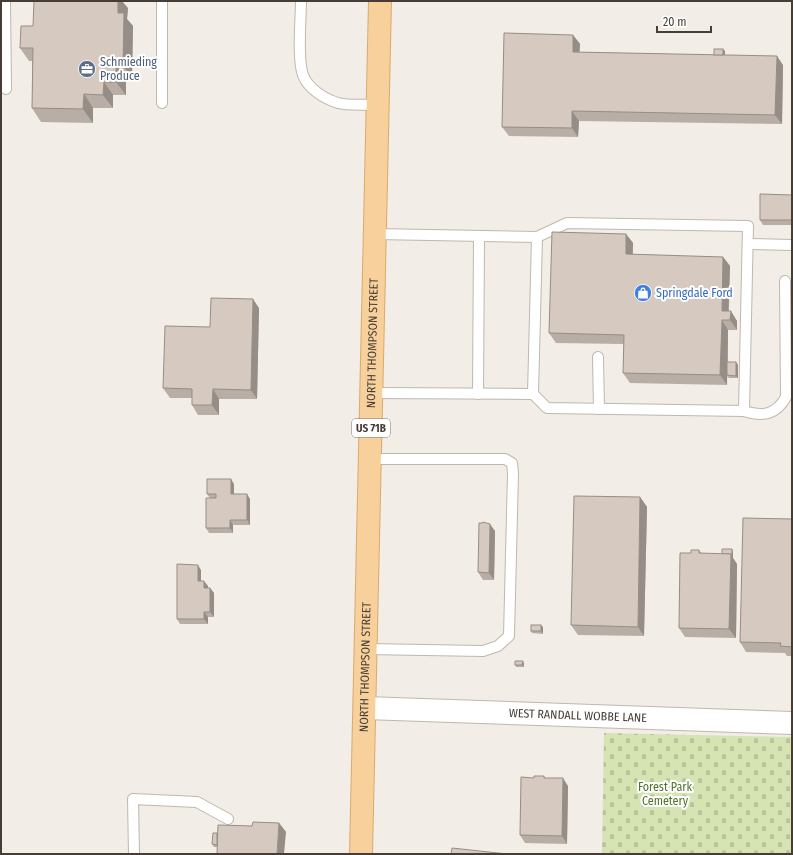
<svg xmlns="http://www.w3.org/2000/svg" width="793" height="855" font-family="'Fira Sans Condensed',sans-serif">
<style>
.cemetery{fill:url(#cemetery-stones)}
.lines{fill:none;stroke-linecap:round;stroke-linejoin:round}
.service-casing{stroke:#c0b7ad;stroke-width:12}
.tertiary-casing{stroke:#c0b7ad;stroke-width:24}
.primary-casing{stroke:#dbaa6c;stroke-width:24}
.service{stroke:#fff;stroke-width:10}
.tertiary{stroke:#fff;stroke-width:22}
.primary{stroke:#f7d09b;stroke-width:22}
.wall{fill:#b8aea5}
.shaded-wall{fill:#968d86}
.building{fill:#d6cac0;stroke:#968d86}
.labels{text-anchor:middle;stroke-width:4;stroke-linejoin:round;paint-order:stroke}
.shield{fill:#fff;stroke:#7d7772;stroke-width:1}
.shield-label{font-size:11px;font-weight:bold;fill:#453d36}
.service-label{font-size:12px;fill:#4e5e75;stroke:#fff;text-anchor:start}
.shop-label{font-size:12px;fill:#366cbe;stroke:#fff;text-anchor:start}
.street-label{font-size:12px;fill:#453d36;stroke:#fff}
.park-label{font-size:12px;fill:#51722e;stroke:#fff}
</style>
<defs>
<pattern id="cemetery-stones" width="16" height="16" patternUnits="userSpaceOnUse"><rect width="16" height="16" fill="#d5e4b2"/><path d="M2 7V4a2 2 0 0 1 4 0v3zM10 15v-3a2 2 0 0 1 4 0v3z" fill="#b8c49a"/></pattern>
</defs>
<rect width="100%" height="100%" fill="#f2ede7"/>
<!-- cemetery -->
<path class="cemetery" d="M 604,733 L 792,737 L 792,854 L 602,854 Z"/>
<g class="lines">
<defs>
<g id="service">
<path d="M 5,1 L 6,89"/>
<path d="M 162,1 L 162,103"/>
<path d="M 301,1 C 301,19 297,59 303,75 C 308,89 325,99 338,103 C 349,106 367,104 378,105"/>
<path d="M 748,244 L 792,245"/>
<path d="M 598,357 L 599,409"/>
<path d="M 372,393 L 533,394 L 537,237 L 376,234"/>
<path d="M 478,394 L 479,236"/>
<path d="M 533,394 L 547,408 L 744,411 L 748,226 L 567,223 L 537,237"/>
<path d="M 744,411 C 763,417 776,415 786,397 L 785,281"/>
<path d="M 366,649 L 483,651 L 498,646 L 509,636 L 513,473 L 512,463 L 505,459 L 370,459"/>
<path d="M 134,854 L 133,799 L 197,802 L 228,819"/>
</g>
<g id="tertiary">
<path id="s1" d="M 365,708 L 792,723"/>
</g>
<g id="primary">
<path id="s2" d="M 361,854 L 380,1"/>
</g>
</defs>
<!-- service casing -->
<use href="#service" class="service-casing"/>
<!-- tertiary casing -->
<use href="#tertiary" class="tertiary-casing"/>
<!-- primary casing -->
<use href="#primary" class="primary-casing"/>
<!-- service -->
<use href="#service" class="service"/>
<!-- tertiary -->
<use href="#tertiary" class="tertiary"/>
<!-- primary -->
<use href="#primary" class="primary"/>
</g>
<!-- wall -->
<g class="wall">
<path d="M 128,8 L 127,19 L 133,26 L 132,78 L 126,78 L 126,95 L 113,95 L 113,108 L 93,108 L 93,123 L 41,122 L 32,108 L 32,61 L 29,61 L 20,48 L 33,26 Z"/>
<path d="M 573,35 L 580,44 L 579,52 L 714,55 L 725,51 L 725,55 L 783,65 L 782,124 L 579,121 L 578,137 L 509,136 L 502,127 Z"/>
<path d="M 792,195 L 792,225 L 763,225 L 760,220 Z"/>
<path d="M 626,234 L 633,243 L 633,255 L 723,257 L 730,266 L 729,311 L 737,321 L 737,330 L 728,330 L 728,362 L 736,362 L 738,365 L 738,378 L 729,378 L 727,376 L 727,385 L 630,383 L 623,373 L 624,344 L 556,343 L 549,333 Z"/>
<path d="M 259,308 L 257,399 L 219,399 L 219,415 L 198,415 L 192,405 L 192,398 L 170,398 L 163,388 L 210,327 Z"/>
<path d="M 234,484 L 234,494 L 250,499 L 250,525 L 233,525 L 233,533 L 209,533 L 206,528 L 210,498 L 207,494 Z"/>
<path d="M 640,497 L 647,507 L 644,636 L 578,635 L 571,625 Z"/>
<path d="M 792,519 L 792,656 L 787,656 L 785,653 L 746,652 L 740,642 Z"/>
<path d="M 495,531 L 494,580 L 483,580 L 478,572 Z"/>
<path d="M 699,550 L 702,554 L 722,554 L 733,552 L 733,558 L 737,564 L 736,638 L 685,637 L 679,628 L 691,553 Z"/>
<path d="M 201,570 L 201,581 L 208,586 L 208,588 L 210,588 L 214,593 L 214,617 L 208,617 L 208,624 L 180,624 L 177,619 Z"/>
<path d="M 543,627 L 543,634 L 532,633 L 531,631 Z"/>
<path d="M 523,661 L 524,664 L 524,667 L 516,667 L 515,665 Z"/>
<path d="M 544,776 L 545,778 L 568,786 L 567,844 L 525,843 L 520,835 L 534,778 Z"/>
<path d="M 279,823 L 286,832 L 217,847 L 214,847 L 212,844 L 217,833 L 252,826 Z"/>
</g>
<!-- shaded-wall -->
<g class="shaded-wall">
<path d="M 118,1 L 122,1 L 128,8 L 127,19 L 133,26 L 132,78 L 123,65 L 118,13 Z"/>
<path d="M 573,35 L 580,44 L 579,62 L 573,52 Z"/>
<path d="M 723,49 L 725,51 L 725,62 L 723,59 Z"/>
<path d="M 777,56 L 783,65 L 782,124 L 775,115 Z"/>
<path d="M 116,64 L 126,78 L 126,95 L 116,82 Z"/>
<path d="M 104,82 L 113,95 L 113,108 L 103,95 Z"/>
<path d="M 84,94 L 93,108 L 93,123 L 83,109 Z"/>
<path d="M 572,111 L 579,121 L 578,137 L 572,128 Z"/>
<path d="M 626,234 L 633,243 L 632,264 L 626,254 Z"/>
<path d="M 723,257 L 730,266 L 728,321 L 722,311 Z"/>
<path d="M 253,299 L 259,308 L 257,399 L 251,390 Z"/>
<path d="M 731,311 L 737,321 L 737,330 L 730,320 Z"/>
<path d="M 722,320 L 728,330 L 727,385 L 720,375 Z"/>
<path d="M 736,362 L 738,365 L 738,378 L 736,376 Z"/>
<path d="M 213,389 L 219,399 L 219,415 L 212,405 Z"/>
<path d="M 231,479 L 234,484 L 234,499 L 231,494 Z"/>
<path d="M 247,494 L 250,499 L 250,525 L 247,520 Z"/>
<path d="M 640,497 L 647,507 L 644,636 L 638,627 Z"/>
<path d="M 230,520 L 233,525 L 233,533 L 230,528 Z"/>
<path d="M 490,524 L 495,531 L 494,580 L 489,573 Z"/>
<path d="M 732,549 L 733,552 L 733,558 L 737,564 L 736,638 L 729,629 L 731,554 Z"/>
<path d="M 198,565 L 201,570 L 201,586 L 198,581 Z"/>
<path d="M 204,581 L 208,586 L 208,593 L 204,588 Z"/>
<path d="M 210,588 L 214,593 L 214,617 L 210,612 Z"/>
<path d="M 204,612 L 208,617 L 208,624 L 204,619 Z"/>
<path d="M 541,625 L 543,627 L 543,634 L 541,631 Z"/>
<path d="M 523,661 L 524,664 L 524,667 L 522,665 Z"/>
<path d="M 563,778 L 568,786 L 567,844 L 562,836 Z"/>
<path d="M 279,823 L 286,832 L 284,854 L 277,854 Z"/>
</g>
<!-- building -->
<g class="building">
<path d="M 34,1 L 118,1 L 118,13 L 124,13 L 123,65 L 116,64 L 116,82 L 104,82 L 103,95 L 84,94 L 83,109 L 32,108 L 33,48 L 20,48 L 21,26 L 33,26 Z"/>
<path d="M 504,33 L 573,35 L 573,52 L 777,56 L 775,115 L 572,111 L 572,128 L 502,127 Z"/>
<rect x="714" y="49" width="9" height="6"/>
<path d="M 760,194 L 792,195 L 792,220 L 760,220 Z"/>
<path d="M 552,232 L 626,234 L 626,254 L 723,257 L 722,311 L 731,311 L 730,320 L 722,320 L 720,375 L 623,373 L 624,335 L 549,333 Z"/>
<path d="M 211,298 L 253,299 L 251,390 L 213,389 L 212,405 L 192,405 L 192,389 L 163,388 L 165,326 L 210,327 Z"/>
<path d="M 727,362 L 736,362 L 736,376 L 727,375 Z"/>
<path d="M 207,479 L 231,479 L 231,494 L 247,494 L 247,520 L 230,520 L 230,528 L 206,528 L 206,498 L 216,498 L 216,494 L 207,494 Z"/>
<path d="M 574,496 L 640,497 L 638,627 L 571,625 Z"/>
<path d="M 743,518 L 792,519 L 792,647 L 780,646 L 781,643 L 740,642 Z"/>
<path d="M 483,522 L 490,524 L 489,573 L 478,572 L 479,523 L 483,523 Z"/>
<path d="M 722,549 L 732,549 L 732,555 L 731,554 L 722,554 Z"/>
<path d="M 691,550 L 699,550 L 699,553 L 731,554 L 729,629 L 679,628 L 680,553 L 691,553 Z"/>
<path d="M 177,564 L 198,565 L 198,581 L 204,581 L 204,588 L 210,588 L 210,612 L 204,612 L 204,619 L 177,619 Z"/>
<rect x="531" y="625" width="10" height="6"/>
<path d="M 515,661 L 523,661 L 522,665 L 515,665 Z"/>
<path d="M 534,776 L 544,776 L 544,778 L 563,778 L 562,836 L 520,835 L 521,777 L 534,778 Z"/>
<path d="M 253,822 L 279,823 L 277,854 L 217,854 L 218,825 L 252,826 Z"/>
<path d="M 213,833 L 217,833 L 217,845 L 212,844 Z"/>
<path d="M 452,848 L 507,854 L 451,854 Z"/>
</g>
<!-- icons -->
<defs>
<symbol id="office-disc" viewBox="-11 -11 22 22"><circle r="9.5" fill="#5c6f8a" stroke="#fff"/><path d="M-6-3h4V-5.5h4V-3h4V5H-6ZM-1-4.5V-3h2v-1.5ZM-6 0V1H6V0Z" fill="#fff"/></symbol>
<symbol id="shop-disc" viewBox="-11 -11 22 22"><circle r="9.5" fill="#3f7fe0" stroke="#fff"/><path d="M-5-2.5h2.3a2.7 3.5 0 0 1 5.4 0H5L5.5 6h-11ZM-1.5-2.5h3a1.5 2.3 0 0 0-3 0Z" fill="#fff"/></symbol>
</defs>
<g fill-rule="evenodd">
<use href="#office-disc" x="77" y="59" width="20" height="20"/>
<use href="#shop-disc" x="633" y="283" width="20" height="20"/>
</g>
<g class="labels">
<!-- shield labels -->
<rect class="shield" x="352" y="419" width="38" height="18" rx="3"/>
<g class="shield-label">
<text x="371" y="432">US 71B</text>
</g>
<!-- service labels -->
<g class="service-label">
<text x="100" y="66">Schmieding<tspan x="100" dy="14">Produce</tspan></text>
</g>
<!-- shop labels -->
<g class="shop-label">
<text x="656" y="297">Springdale Ford</text>
</g>
<!-- street labels -->
<g class="street-label">
<text dy="4" stroke="none"><textPath href="#s2" startOffset="511">NORTH THOMPSON STREET</textPath></text>
<text dy="4" stroke="none"><textPath href="#s2" startOffset="187">NORTH THOMPSON STREET</textPath></text>
<text dy="4" stroke="none"><textPath href="#s1" startOffset="213">WEST RANDALL WOBBE LANE</textPath></text>
</g>
<!-- park labels -->
<g class="park-label">
<text x="665" y="791">Forest Park<tspan x="665" dy="14">Cemetery</tspan></text>
</g>
</g>
<!-- border -->
<rect width="793" height="855" fill="none" stroke="#453d36" stroke-width="4"/>
<!-- scale -->
<path d="M657 26v6h54v-6" fill="none" stroke="#453d36" stroke-width="2"/>
<text x="663" y="26" font-size="12" fill="#453d36" stroke="#ffffff" stroke-width="3" paint-order="stroke">20 m</text>
</svg>
